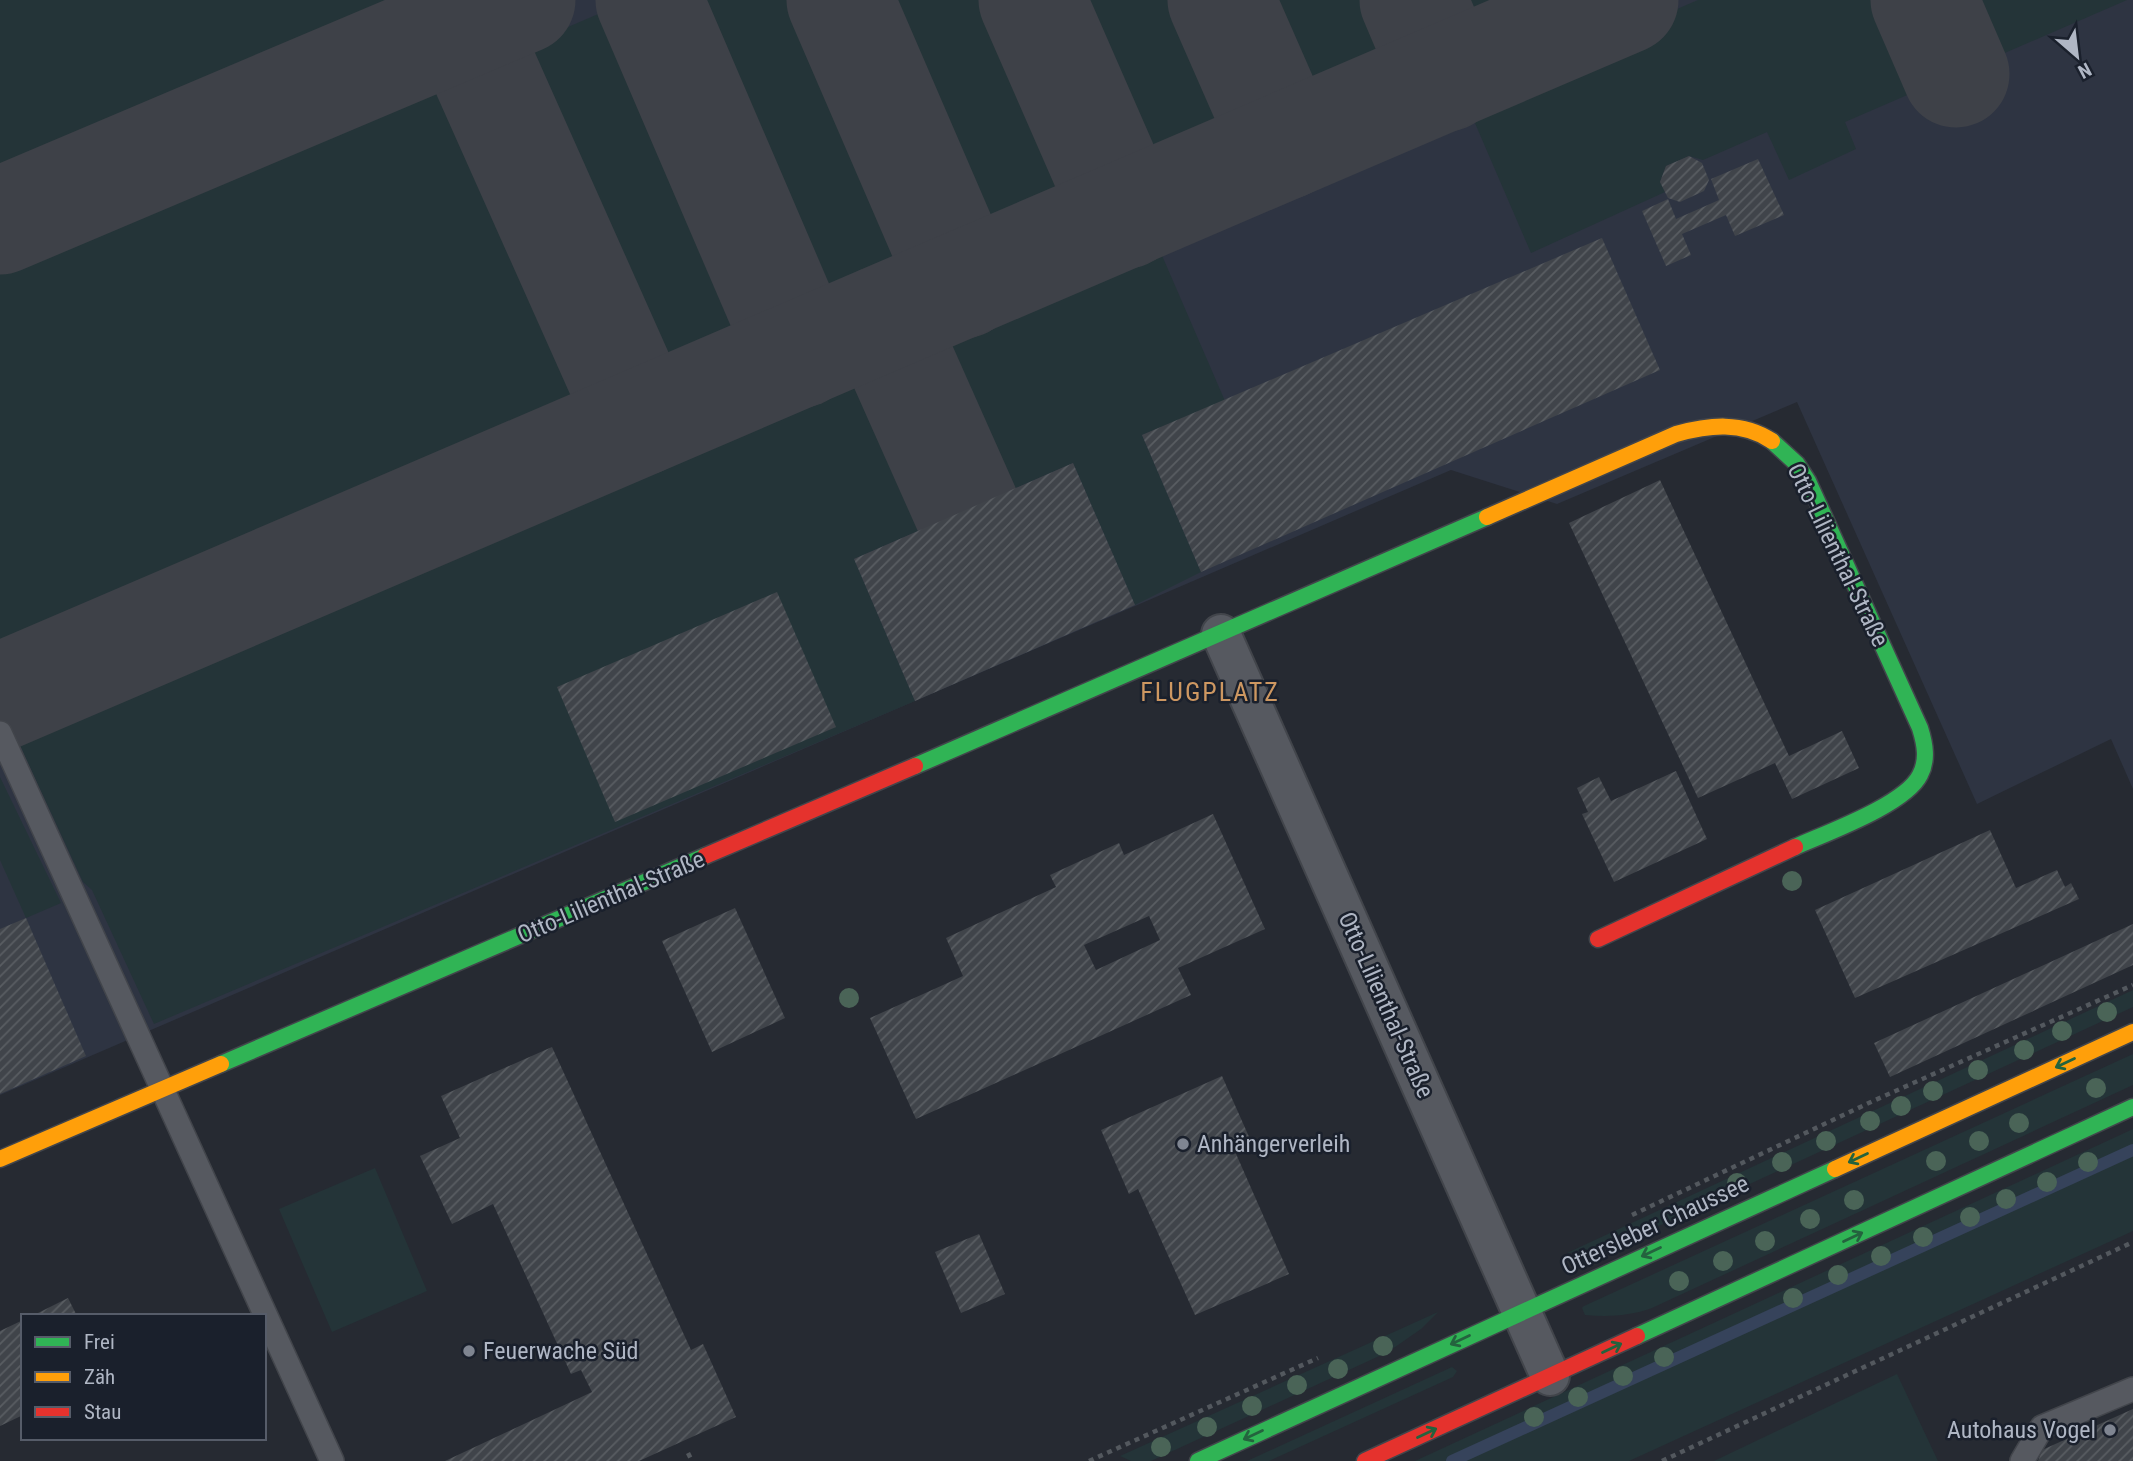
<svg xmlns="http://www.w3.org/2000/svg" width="2133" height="1461" font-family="'Roboto Condensed',sans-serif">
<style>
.airport{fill:#2e3442}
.green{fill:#243438}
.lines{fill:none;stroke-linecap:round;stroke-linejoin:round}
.stream{stroke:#36435b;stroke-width:12}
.taxiway{stroke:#3e4148;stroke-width:107}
.building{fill:url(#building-hatch);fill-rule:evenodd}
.lane-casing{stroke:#42454b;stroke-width:26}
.street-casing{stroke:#42454b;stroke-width:42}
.fast-casing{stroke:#42454b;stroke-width:19}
.slow-casing{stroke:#42454b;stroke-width:19}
.jam-casing{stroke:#42454b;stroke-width:19}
.path{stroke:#53585e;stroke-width:4.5;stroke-dasharray:5 5;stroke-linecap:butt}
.lane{stroke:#565960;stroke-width:23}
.street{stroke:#565960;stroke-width:38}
.fast{stroke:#30b455;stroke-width:16}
.slow{stroke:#ff9f0a;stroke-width:16}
.jam{stroke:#e5322d;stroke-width:16}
.tree{fill:#4a6457}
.oneway{stroke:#24633e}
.poi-dot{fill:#7f8591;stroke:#1a202c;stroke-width:2.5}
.labels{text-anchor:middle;stroke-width:5;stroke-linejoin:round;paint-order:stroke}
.street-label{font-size:24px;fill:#afb6c4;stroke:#1a202c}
.poi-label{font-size:24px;fill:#afb6c4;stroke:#1a202c;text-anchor:start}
.neighbourhood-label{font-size:26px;letter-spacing:2px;fill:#cd9761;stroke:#1a202c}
</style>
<defs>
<pattern id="building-hatch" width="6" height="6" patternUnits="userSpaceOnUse" patternTransform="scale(1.75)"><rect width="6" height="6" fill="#40444a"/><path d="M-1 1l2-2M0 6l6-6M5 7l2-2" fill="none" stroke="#595d62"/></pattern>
</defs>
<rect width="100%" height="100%" fill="#262a32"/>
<!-- airport -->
<path class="airport" d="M 0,0 L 2133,0 L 2133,789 L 2111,739 L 1977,804 L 1797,402 L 1557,504 L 1451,470 L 0,1095 Z"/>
<!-- green -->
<g class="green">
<path d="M 0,0 L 406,0 L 0,174 Z"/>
<path d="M 631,0 L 997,0 L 1083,199 L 0,665 L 0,271 Z"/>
<path d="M 1064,0 L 1190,0 L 1247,130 L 1139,177 Z"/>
<path d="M 1256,0 L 1382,0 L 1408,61 L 1302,107 Z"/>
<path d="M 1446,0 L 1550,0 L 1463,38 Z"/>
<path d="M 1698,0 L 1891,0 L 1928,86 L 1845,122 L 1856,149 L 1789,180 L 1767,132 L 1703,160 L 1689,156 L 1666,166 L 1660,182 L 1665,192 L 1531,253 L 1465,100 Z"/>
<path d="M 1958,0 L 2127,0 L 1984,62 Z"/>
<path d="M 1154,237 L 1225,401 L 1142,435 L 1201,572 L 1135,605 L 1073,463 L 854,559 L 915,701 L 154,1024 L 92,890 L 83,882 L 18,741 C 20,729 24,722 33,714 Z"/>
<path d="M 0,777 L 61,903 L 26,918 L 0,860 Z"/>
<path d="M 2133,990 L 2133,1007 L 1624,1242 L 1596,1251 L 1567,1253 Z"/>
<path d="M 2133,1054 L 2133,1085 L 1652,1308 C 1630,1316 1608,1317 1585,1315 L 1582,1308 L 1584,1306 Z"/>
<path d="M 2133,1129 L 2133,1231 L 1629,1461 L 1415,1461 Z"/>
<path d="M 375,1168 L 427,1291 L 332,1332 L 279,1209 Z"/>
<path d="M 1438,1312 L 1421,1329 L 1388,1352 L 1151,1461 L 1131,1461 L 1120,1456 Z"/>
<path d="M 1452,1367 L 1457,1371 L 1453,1377 L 1269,1461 L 1247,1461 Z"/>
<path d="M 1897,1374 L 1938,1461 L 1714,1461 Z"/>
</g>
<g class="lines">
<!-- stream -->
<path class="stream" d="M 1452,1461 L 2133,1150"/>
<!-- taxiway -->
<g class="taxiway">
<path d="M 649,0 L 801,354"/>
<path d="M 840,0 L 963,285"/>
<path d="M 1032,0 L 1126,215"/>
<path d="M 1221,0 L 1285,146"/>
<path d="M 1413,0 L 1446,78"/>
<path d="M 1924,0 L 1956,74"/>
<path d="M 464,25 L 641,422"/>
<path d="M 0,221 L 522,0"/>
<path d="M 882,319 L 967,510"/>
<path d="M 0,697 L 1625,0"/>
</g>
</g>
<!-- building -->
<g class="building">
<path d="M 1689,156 L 1702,163 L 1709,180 L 1704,191 L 1680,202 L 1668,198 L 1660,182 L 1666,166 Z"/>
<path d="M 1758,159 L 1784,215 L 1735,236 L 1726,215 L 1682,234 L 1691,255 L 1666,266 L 1642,211 L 1668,199 L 1676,219 L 1719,200 L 1711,179 Z"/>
<path d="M 1602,238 L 1660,370 L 1201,572 L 1142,435 Z"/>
<path d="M 1073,463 L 1135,605 L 915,701 L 854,559 Z"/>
<path d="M 1660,480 L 1789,756 L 1842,731 L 1859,768 L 1792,799 L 1775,763 L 1698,798 L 1569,523 Z"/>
<path d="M 777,592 L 836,727 L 615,822 L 557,687 Z"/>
<path d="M 1676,771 L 1707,839 L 1614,882 L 1582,814 L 1588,812 L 1577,788 L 1599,777 L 1611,801 Z"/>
<path d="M 1213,814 L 1265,929 L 1178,968 L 1191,995 L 916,1119 L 870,1018 L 963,976 L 946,938 L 1056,887 L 1050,875 L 1119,843 L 1124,855 ZM 1149,916 L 1160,940 L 1096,970 L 1084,945 Z"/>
<path d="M 1990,830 L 2016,888 L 2057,870 L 2065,887 L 2071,883 L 2079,899 L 1855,998 L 1815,910 Z"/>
<path d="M 735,908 L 785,1018 L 712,1052 L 662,941 Z"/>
<path d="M 26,918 L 86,1056 L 0,1094 L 0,929 Z"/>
<path d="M 2133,924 L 2133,965 L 1890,1077 L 1874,1043 Z"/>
<path d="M 552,1047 L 691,1350 L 703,1344 L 736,1417 L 639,1461 L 445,1461 L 592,1392 L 581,1370 L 571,1374 L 493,1204 L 452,1224 L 420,1156 L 460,1138 L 441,1096 Z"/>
<path d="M 1222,1076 L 1250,1139 L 1233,1147 L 1289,1274 L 1195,1315 L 1138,1189 L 1129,1194 L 1101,1130 Z"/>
<path d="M 979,1234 L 1005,1294 L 961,1313 L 935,1252 Z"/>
<path d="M 68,1298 L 77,1316 L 32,1316 Z"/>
<path d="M 23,1320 L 23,1415 L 0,1426 L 0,1331 Z"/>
<path d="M 2133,1409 L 2133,1461 L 2038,1461 L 2042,1450 Z"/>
</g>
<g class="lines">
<defs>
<g id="lane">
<path d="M 0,733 L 332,1461"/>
<path d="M 2022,1461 L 2042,1427 L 2133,1389"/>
</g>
<path id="street" d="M 1221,634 L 1550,1376"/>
<g id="fast">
<path d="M 1772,441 L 1797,464 L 1808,481 L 1920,728 C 1925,744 1928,760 1920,775 C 1905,805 1826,833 1795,847"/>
<path d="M 915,766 L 1487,517"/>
<path d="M 221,1064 L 705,856"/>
<path d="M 1637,1336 L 2133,1107"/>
<path d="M 1198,1461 L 1835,1169"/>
</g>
<g id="slow">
<path d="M 1487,517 L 1676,434 C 1709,425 1742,421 1772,441"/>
<path d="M 0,1159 L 221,1064"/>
<path d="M 1835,1169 L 2133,1032"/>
</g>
<g id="jam">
<path d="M 705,856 L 915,766"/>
<path d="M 1598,939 L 1795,847"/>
<path d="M 1365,1461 L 1637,1336"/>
</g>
</defs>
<!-- lane casing -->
<use href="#lane" class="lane-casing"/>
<!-- street casing -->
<use href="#street" class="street-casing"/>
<!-- fast casing -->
<use href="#fast" class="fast-casing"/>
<!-- slow casing -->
<use href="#slow" class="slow-casing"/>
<!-- jam casing -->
<use href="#jam" class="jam-casing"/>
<!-- path -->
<g class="path">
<path d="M 1632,1215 L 1873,1101 L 2133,985"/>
<path d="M 688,1453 L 692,1461"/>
<path d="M 1089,1461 L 1318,1358"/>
<path d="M 1662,1461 L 2133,1242"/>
</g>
<!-- lane -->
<use href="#lane" class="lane"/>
<!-- street -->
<use href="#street" class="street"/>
<!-- fast -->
<use href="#fast" class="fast"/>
<!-- slow -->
<use href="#slow" class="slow"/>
<!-- jam -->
<use href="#jam" class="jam"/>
</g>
<!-- trees -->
<g class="tree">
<circle cx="1792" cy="881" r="10"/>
<circle cx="849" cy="998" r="10"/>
<circle cx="2107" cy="1012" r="10"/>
<circle cx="2062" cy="1031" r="10"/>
<circle cx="2024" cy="1050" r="10"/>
<circle cx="1978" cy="1070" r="10"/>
<circle cx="2096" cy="1088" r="10"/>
<circle cx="1933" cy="1091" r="10"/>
<circle cx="1901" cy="1106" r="10"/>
<circle cx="1870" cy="1121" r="10"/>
<circle cx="2019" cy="1123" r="10"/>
<circle cx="1826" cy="1141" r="10"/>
<circle cx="1979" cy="1141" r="10"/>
<circle cx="1936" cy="1161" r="10"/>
<circle cx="1782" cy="1162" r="10"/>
<circle cx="2088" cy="1162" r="10"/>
<circle cx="2047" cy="1182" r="10"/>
<circle cx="1737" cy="1183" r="10"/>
<circle cx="2006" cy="1199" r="10"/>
<circle cx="1854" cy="1200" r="10"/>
<circle cx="1970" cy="1217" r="10"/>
<circle cx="1810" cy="1219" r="10"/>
<circle cx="1923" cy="1237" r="10"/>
<circle cx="1765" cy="1241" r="10"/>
<circle cx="1881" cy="1256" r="10"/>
<circle cx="1723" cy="1261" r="10"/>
<circle cx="1838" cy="1275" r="10"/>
<circle cx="1679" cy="1281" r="10"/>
<circle cx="1793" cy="1298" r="10"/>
<circle cx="1383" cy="1346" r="10"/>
<circle cx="1664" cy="1357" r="10"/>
<circle cx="1338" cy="1369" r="10"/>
<circle cx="1623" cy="1376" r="10"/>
<circle cx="1297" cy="1385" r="10"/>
<circle cx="1578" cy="1397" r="10"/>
<circle cx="1252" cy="1406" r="10"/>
<circle cx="1534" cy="1417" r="10"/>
<circle cx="1207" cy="1427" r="10"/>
<circle cx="1161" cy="1447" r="10"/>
</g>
<!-- one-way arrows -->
<defs><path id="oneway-shaft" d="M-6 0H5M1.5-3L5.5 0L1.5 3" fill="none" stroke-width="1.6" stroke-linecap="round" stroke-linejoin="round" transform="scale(1.75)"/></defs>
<g class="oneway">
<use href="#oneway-shaft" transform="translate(2065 1063) rotate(155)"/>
<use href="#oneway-shaft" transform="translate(1858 1158) rotate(155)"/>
<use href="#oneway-shaft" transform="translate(1853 1237) rotate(-25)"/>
<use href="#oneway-shaft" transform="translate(1651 1252) rotate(155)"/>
<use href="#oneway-shaft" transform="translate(1460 1340) rotate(155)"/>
<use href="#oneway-shaft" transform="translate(1612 1348) rotate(-25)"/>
<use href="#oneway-shaft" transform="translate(1427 1433) rotate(-25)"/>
<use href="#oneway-shaft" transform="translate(1253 1435) rotate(155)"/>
</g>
<!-- markers -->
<g class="poi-dot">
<circle cx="1183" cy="1144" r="7"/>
<circle cx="469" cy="1351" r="7"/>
<circle cx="2110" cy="1430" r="7"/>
</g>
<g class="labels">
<!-- street labels -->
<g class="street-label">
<text transform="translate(1838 555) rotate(64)" y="8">Otto-Lilienthal-Straße</text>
<text transform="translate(611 897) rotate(-23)" y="8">Otto-Lilienthal-Straße</text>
<text transform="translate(1386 1005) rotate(66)" y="8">Otto-Lilienthal-Straße</text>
<text transform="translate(1655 1225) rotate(-25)" y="8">Ottersleber Chaussee</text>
</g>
<!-- poi labels -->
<g class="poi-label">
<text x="1197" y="1152">Anhängerverleih</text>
<text x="483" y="1359">Feuerwache Süd</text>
<text x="2096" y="1438" text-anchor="end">Autohaus Vogel</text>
</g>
<!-- neighbourhood labels -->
<g class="neighbourhood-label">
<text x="1210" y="701">FLUGPLATZ</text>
</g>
</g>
<!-- legend -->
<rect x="21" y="1314" width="245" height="126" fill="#1a202c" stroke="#565c69" stroke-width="2"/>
<rect x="35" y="1337" width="35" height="10" fill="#30b455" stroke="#565c69" stroke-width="2"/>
<text x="84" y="1349" font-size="21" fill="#afb6c4">Frei</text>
<rect x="35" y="1372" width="35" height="10" fill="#ff9f0a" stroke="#565c69" stroke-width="2"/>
<text x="84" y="1384" font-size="21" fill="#afb6c4">Zäh</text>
<rect x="35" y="1407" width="35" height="10" fill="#e5322d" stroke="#565c69" stroke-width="2"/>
<text x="84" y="1419" font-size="21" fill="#afb6c4">Stau</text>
<!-- north arrow -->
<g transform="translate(2077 56) rotate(152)" stroke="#1a202c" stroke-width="5" paint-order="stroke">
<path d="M0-5L12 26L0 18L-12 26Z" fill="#afb6c4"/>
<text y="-10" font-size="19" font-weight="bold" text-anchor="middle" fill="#afb6c4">N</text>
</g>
</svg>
